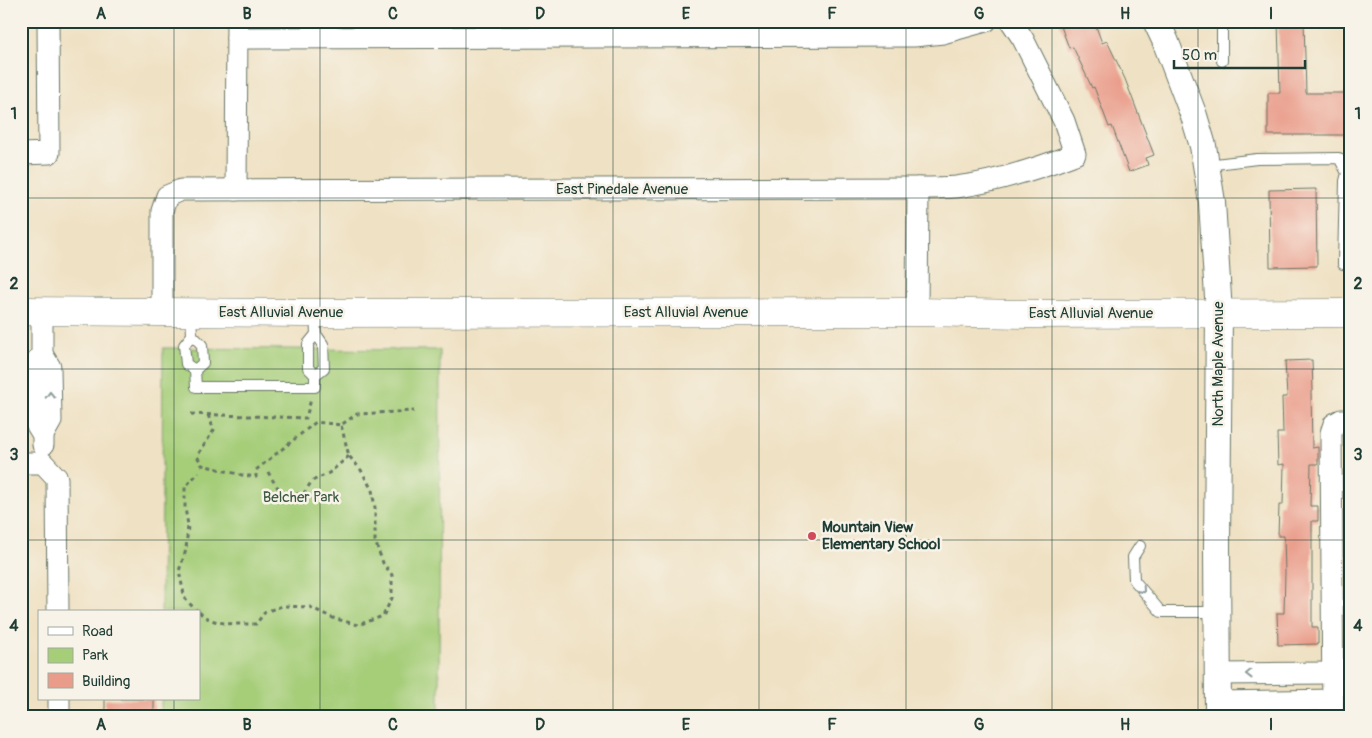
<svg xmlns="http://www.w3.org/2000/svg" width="1372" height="738" font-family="Pangolin,sans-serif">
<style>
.green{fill:#a6ce79;stroke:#628656}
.building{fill:#ea9c8a}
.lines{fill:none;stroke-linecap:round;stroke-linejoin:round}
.service-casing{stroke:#687666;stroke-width:12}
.minor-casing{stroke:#687666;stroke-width:23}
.tertiary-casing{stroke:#687666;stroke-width:28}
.secondary-casing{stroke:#687666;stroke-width:29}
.path{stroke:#687666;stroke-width:3;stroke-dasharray:4 4;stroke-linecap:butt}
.service{stroke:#fff;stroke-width:10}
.minor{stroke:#fff;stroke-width:21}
.tertiary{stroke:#fff;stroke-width:26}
.secondary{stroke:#fff;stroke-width:28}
.oneway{stroke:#8f9e9a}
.grid{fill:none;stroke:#1f3d34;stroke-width:1;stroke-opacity:0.55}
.poi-dot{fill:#d1495b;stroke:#f7f3e8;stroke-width:2}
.labels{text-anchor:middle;stroke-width:5;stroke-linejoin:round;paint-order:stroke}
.street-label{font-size:15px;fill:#1f3d34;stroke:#f7f3e8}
.park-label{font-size:15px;fill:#3a5a42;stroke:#f7f3e8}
.poi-label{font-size:15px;font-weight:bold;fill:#1f3d34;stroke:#f7f3e8;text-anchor:start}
.neatline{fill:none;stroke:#1f3d34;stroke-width:2}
.grid-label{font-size:16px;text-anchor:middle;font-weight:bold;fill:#1f3d34}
</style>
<rect width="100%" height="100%" fill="#f7f3e8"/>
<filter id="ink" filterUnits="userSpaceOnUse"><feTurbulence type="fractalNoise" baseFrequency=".02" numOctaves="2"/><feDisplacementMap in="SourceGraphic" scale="10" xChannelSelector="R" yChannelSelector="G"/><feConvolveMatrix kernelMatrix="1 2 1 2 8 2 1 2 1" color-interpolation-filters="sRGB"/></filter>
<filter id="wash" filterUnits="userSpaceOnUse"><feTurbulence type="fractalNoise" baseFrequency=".0096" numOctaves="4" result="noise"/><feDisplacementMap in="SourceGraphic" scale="20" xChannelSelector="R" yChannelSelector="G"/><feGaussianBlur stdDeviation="1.12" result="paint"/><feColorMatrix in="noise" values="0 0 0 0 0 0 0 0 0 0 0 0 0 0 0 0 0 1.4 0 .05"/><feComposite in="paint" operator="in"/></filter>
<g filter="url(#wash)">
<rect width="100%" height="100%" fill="#efe1c3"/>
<!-- green -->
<path class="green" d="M 163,348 L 440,350 L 439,717 L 161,717 L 161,699 L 199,699 L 199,612 L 161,612 Z"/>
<g id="blocks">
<!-- building -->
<g class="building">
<path d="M 1059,21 L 1094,21 L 1102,43 L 1107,41 L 1125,79 L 1154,155 L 1146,158 L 1148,165 L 1129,172 L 1112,126 L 1109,127 L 1094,87 L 1092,88 L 1073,47 L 1069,48 Z"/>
<path d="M 1278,21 L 1304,21 L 1306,93 L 1351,93 L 1351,135 L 1268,135 L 1268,93 L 1280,93 Z"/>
<path d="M 1316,189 L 1317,266 L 1270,267 L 1269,190 Z"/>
<path d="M 1312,360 L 1313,391 L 1311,391 L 1312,448 L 1318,447 L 1318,464 L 1311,464 L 1310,506 L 1318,506 L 1318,521 L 1312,521 L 1312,627 L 1318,627 L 1318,644 L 1278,645 L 1277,613 L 1284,613 L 1285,572 L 1284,536 L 1278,536 L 1279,505 L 1283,505 L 1284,464 L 1278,465 L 1277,433 L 1283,433 L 1282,397 L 1287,397 L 1285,361 Z"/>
<rect x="105" y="699" width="49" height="18"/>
</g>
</g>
</g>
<g filter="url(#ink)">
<use href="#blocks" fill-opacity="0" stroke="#687666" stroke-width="1"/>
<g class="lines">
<defs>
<g id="service">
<path d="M 1222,61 L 1222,21"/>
<path d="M 1207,165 L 1257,159 L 1339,158 L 1347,173 L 1345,181 L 1343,264"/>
<path d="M 191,314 L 192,335 L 184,345 L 186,364 L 195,370 L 203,363 L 202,345 L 192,335"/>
<path d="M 315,315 L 316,334 L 323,344 L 324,368 L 315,375 L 308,368 L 308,344 L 316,334"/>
<path d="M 195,370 L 196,387 L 315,387 L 315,375"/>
<path d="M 1140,546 L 1133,557 L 1134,580 L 1161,612 L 1217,612"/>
</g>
<g id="minor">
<path d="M 237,38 L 914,36 L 943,33 L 986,21"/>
<path d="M 21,154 L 49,153 L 48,21"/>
<path d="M 236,190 L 237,21"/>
<path d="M 42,311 L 42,354 L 50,367 L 51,421 L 43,435"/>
<path d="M 162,312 L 162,211 L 167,196 L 181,190 L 918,188 C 930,188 943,188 956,187 C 997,182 1036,169 1075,154 L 1064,121 L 1023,39 L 1011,21"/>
<path d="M 917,312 L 918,188"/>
<path d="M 42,354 L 34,366 L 35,422 L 43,435 L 43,445"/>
<path d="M 21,463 L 43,463 L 57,478 L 58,612"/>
<path d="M 1218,674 L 1332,673"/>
<path d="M 59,699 L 59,717"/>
<path d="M 1218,702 L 1333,700"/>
<path d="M 1333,717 L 1331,433 L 1334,424 L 1341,420 L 1351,420"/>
</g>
<path id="tertiary" d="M 1156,21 L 1165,40 L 1194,116 L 1203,146 L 1212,202 L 1219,313 L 1217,546 L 1218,717"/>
<path id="secondary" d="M 21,311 L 304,313 L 917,312 L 1029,314 L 1351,313"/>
</defs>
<!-- service casing -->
<use href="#service" class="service-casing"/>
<!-- minor casing -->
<use href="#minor" class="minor-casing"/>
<!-- tertiary casing -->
<use href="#tertiary" class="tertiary-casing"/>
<!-- secondary casing -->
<use href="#secondary" class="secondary-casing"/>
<!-- path -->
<g class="path">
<path d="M 191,414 L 306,418 L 311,399"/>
<path d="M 208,415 L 214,430 L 197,456 L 202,465 L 242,475 L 256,477 L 256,470 L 316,422 L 341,425 L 357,414 L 414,411"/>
<path d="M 268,472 L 275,484 L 285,496 L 304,493 L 312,481 L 329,473 L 349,456"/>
<path d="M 198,612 L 185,599 L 179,571 L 186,550 L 188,525 L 185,508 L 185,487 L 199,472"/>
<path d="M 199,612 C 213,626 237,624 256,624 L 265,612 L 282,606 L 310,607 L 333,618 L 358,625 L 383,616 L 392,598 L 392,575 L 383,563 L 375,541 L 375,508 L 372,490 L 361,470 L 349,456 L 341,425"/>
</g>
<!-- service -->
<use href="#service" class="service"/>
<!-- minor -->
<use href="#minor" class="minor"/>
<!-- tertiary -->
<use href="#tertiary" class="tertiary"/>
<!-- secondary -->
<use href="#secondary" class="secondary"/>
</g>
<!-- one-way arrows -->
<defs><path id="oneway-chevron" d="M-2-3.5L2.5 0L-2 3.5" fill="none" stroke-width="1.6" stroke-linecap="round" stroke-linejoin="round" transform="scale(1.25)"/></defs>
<g class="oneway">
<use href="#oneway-chevron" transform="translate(50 395) rotate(-91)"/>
<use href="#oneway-chevron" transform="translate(1142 590) rotate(49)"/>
<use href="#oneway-chevron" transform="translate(1249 674) rotate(179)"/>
</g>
</g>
<!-- grid -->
<path class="grid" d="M 174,21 L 174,612M 320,21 L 320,717M 466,21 L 466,717M 613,21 L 613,717M 759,21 L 759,717M 906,21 L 906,717M 1052,21 L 1052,717M 1198,21 L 1198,717M 21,198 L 1351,198M 21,369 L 1351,369M 21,540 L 1351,540M 174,699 L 174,717"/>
<!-- markers -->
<circle class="poi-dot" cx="812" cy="536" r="5"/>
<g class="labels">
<!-- street labels -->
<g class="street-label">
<text x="622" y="194">East Pinedale Avenue</text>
<text x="281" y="317">East Alluvial Avenue</text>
<text x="686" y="317">East Alluvial Avenue</text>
<text x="1091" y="318">East Alluvial Avenue</text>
<text transform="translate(1218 364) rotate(-90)" y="5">North Maple Avenue</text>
</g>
<!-- park labels -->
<g class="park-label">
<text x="301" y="502">Belcher Park</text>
</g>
<!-- poi labels -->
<g class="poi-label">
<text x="822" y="532">Mountain View<tspan x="822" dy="17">Elementary School</tspan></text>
</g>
</g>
<!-- margin -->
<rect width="1372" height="738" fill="none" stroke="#f7f3e8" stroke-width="55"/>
<!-- legend -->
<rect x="38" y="610" width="162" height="90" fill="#f7f3e8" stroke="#a1aaa0"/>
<rect x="48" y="627" width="25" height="8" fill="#ffffff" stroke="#a1aaa0"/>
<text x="82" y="636" font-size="15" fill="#1f3d34">Road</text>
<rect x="48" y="648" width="25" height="15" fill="#a6ce79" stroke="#a1aaa0"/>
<text x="82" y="660" font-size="15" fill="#1f3d34">Park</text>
<rect x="48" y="673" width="25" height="15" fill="#ea9c8a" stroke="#a1aaa0"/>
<text x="82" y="686" font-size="15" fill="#1f3d34">Building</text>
<!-- scale -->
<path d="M1174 60v8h131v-8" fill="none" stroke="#1f3d34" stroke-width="2.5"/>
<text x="1182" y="60" font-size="15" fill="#1f3d34" stroke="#f7f3e8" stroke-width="4" paint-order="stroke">50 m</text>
<rect x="28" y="28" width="1316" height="682" class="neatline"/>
<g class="grid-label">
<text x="101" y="19">A</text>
<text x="247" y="19">B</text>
<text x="393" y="19">C</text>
<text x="540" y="19">D</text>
<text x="686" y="19">E</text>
<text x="832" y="19">F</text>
<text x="979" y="19">G</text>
<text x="1125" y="19">H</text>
<text x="1271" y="19">I</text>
<text x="14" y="119">1</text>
<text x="1358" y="119">1</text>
<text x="14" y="289">2</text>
<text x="1358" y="289">2</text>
<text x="14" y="460">3</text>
<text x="1358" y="460">3</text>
<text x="14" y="631">4</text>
<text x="1358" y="631">4</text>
<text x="101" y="730">A</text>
<text x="247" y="730">B</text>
<text x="393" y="730">C</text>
<text x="540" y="730">D</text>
<text x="686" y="730">E</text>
<text x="832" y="730">F</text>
<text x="979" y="730">G</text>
<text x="1125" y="730">H</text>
<text x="1271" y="730">I</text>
</g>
</svg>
